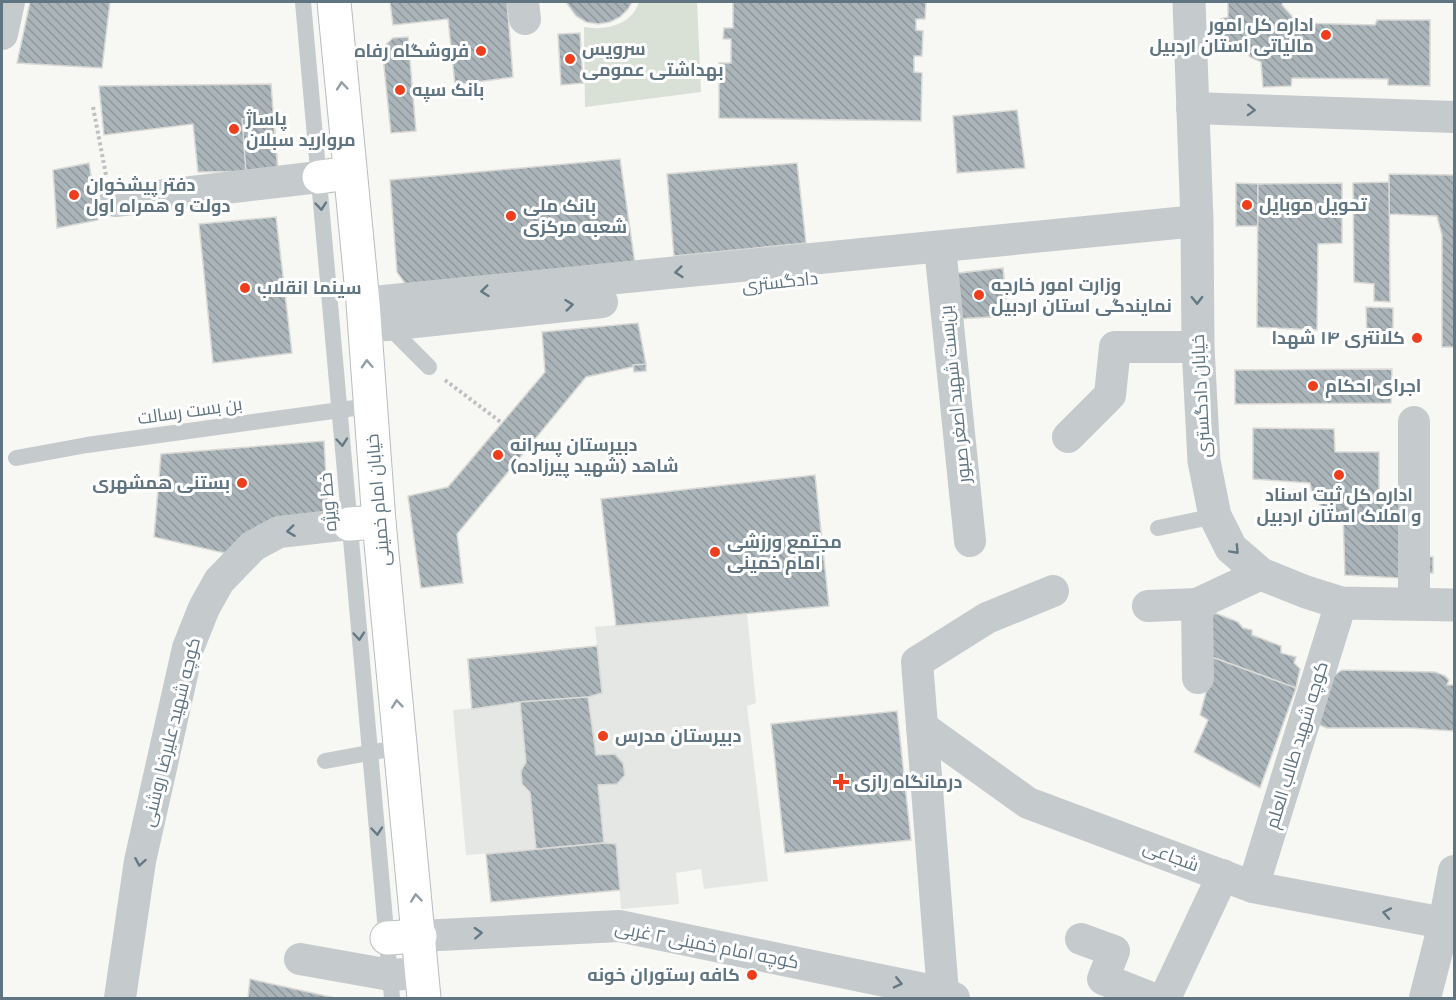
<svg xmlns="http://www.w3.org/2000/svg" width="1456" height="1000" font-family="Karla,Cairo,sans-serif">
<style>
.built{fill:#e5e7e5}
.grass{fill:#d9e0d5}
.building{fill:url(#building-back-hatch);stroke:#d9d9d6;stroke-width:1.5}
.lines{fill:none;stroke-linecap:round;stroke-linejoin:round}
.secondary-casing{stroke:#b7bdc1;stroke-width:35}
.path{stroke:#bec1c3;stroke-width:4;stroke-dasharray:3 3;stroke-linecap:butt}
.service{stroke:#c5cacc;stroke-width:16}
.minor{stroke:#c5cacc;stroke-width:32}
.tertiary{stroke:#c5cacc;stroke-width:33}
.secondary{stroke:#fff;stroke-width:33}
.oneway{stroke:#909ea7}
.oneway2{stroke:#657985}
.poi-dot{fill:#f03d1b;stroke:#fff;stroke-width:2}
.labels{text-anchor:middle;stroke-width:6;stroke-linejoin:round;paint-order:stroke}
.poi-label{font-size:18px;font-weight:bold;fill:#607581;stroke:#fff;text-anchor:start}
.street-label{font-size:18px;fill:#607581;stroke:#fff}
</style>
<defs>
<pattern id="building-back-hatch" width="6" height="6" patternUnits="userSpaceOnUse" patternTransform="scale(1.5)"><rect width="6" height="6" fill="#abb5b9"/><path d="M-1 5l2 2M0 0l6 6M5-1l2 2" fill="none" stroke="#8f989c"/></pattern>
</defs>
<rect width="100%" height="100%" fill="#f7f7f4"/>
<!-- built -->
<path class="built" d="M 747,613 L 756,703 L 747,706 L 768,881 L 704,889 L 701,869 L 676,873 L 679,904 L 621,909 L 616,844 L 466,855 L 453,710 L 588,697 L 602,693 L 595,627 Z"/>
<!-- grass -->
<path class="grass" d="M 639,2 L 697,2 L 701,92 L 585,107 L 584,27 C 605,31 632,25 639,2 Z"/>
<!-- building -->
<g class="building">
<path d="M 30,2 L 110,2 L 102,68 L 17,63 Z"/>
<path d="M 390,2 L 507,2 L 513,77 L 455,85 L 448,19 L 393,25 Z"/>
<path d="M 566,2 L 632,2 L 628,9 L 620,17 L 610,22 L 598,24 L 586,22 L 576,16 Z"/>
<path d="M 733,2 L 926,2 L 925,19 L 916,19 L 916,30 L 923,31 L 922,56 L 914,56 L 914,72 L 922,73 L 921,121 L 719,118 L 719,63 L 731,63 L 731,39 L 723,39 L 724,28 L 733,28 Z"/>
<path d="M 1228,2 L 1282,2 L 1282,5 L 1298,23 L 1375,25 L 1377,20 L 1430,20 L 1430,86 L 1388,85 L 1388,79 L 1292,78 L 1291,86 L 1263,87 L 1261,62 L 1250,57 L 1244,46 L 1221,48 L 1220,19 L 1228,17 Z"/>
<path d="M 580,33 L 583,83 L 561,85 L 558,34 Z"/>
<path d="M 408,37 L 416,131 L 391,133 L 382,48 L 393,38 Z"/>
<path d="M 271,84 L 278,171 L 198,172 L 193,124 L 104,135 L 99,86 Z"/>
<path d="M 1017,110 L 1025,168 L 957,173 L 953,116 Z"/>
<path d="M 273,116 L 278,171 L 246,172 L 242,119 Z"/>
<path d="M 620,159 L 635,264 L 406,285 L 397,272 L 390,180 Z"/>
<path d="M 89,163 L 98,220 L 57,228 L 53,170 Z"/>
<path d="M 797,163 L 806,243 L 674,256 L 667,174 Z"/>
<path d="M 1389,174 L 1454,175 L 1454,347 L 1442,347 L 1442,235 L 1437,216 L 1389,214 Z"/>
<path d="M 1389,182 L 1390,302 L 1374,301 L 1374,284 L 1354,282 L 1353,183 Z"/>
<path d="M 1236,183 L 1258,184 L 1258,226 L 1236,226 Z"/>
<path d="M 1342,183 L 1342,243 L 1318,244 L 1317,330 L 1257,327 L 1258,184 Z"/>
<path d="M 276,217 L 292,353 L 213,363 L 199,224 Z"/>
<path d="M 1003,268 L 1007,316 L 955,319 L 951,274 Z"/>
<path d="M 1003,268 L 1007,316 L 955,319 L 951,274 Z"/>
<path d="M 1366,307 L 1393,308 L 1393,342 L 1367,341 Z"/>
<path d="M 638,323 L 646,364 L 586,377 L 457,534 L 463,583 L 421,588 L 408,496 L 448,487 L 545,372 L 542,332 Z"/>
<path d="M 646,364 L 646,371 L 634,372 L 633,365 Z"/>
<path d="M 1392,369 L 1391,403 L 1235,404 L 1235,370 Z"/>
<path d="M 1253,428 L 1334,429 L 1335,452 L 1379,452 L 1379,498 L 1399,497 L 1399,578 L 1345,575 L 1343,515 L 1327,512 L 1313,498 L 1310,483 L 1253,479 Z"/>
<path d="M 324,441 L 328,512 L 233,555 L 154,537 L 161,454 Z"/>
<path d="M 815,475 L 829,606 L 616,626 L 601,499 Z"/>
<rect x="1422" y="557" width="11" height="16"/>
<path d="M 1215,613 L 1238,622 L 1243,628 L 1252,630 L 1252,635 L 1281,646 L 1281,653 L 1296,657 L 1294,663 L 1300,669 L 1296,688 L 1209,656 L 1209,618 Z"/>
<path d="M 597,646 L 602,693 L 588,697 L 520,702 L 472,709 L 468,659 Z"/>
<path d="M 597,646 L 602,693 L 588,697 L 520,702 L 472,709 L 468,659 Z"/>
<path d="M 1209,656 L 1296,688 L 1260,788 L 1194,752 L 1208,720 L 1200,715 L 1208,685 Z"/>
<path d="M 1342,670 L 1435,672 L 1445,676 L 1449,680 L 1447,685 L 1454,685 L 1454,731 L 1411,728 L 1327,728 L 1309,721 L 1332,677 Z"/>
<path d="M 588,697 L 596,755 L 615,754 L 623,763 L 625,775 L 617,784 L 598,785 L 604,843 L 536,849 L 530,792 L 522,784 L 521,771 L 526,762 L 520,702 Z"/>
<path d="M 897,711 L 911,840 L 785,853 L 771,724 Z"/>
<path d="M 604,843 L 616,844 L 620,890 L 491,902 L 486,854 Z"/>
<path d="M 250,979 L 335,998 L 248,998 Z"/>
</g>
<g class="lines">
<defs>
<g id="secondary">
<path d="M 334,2 L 363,303 L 379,522 L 424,998"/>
<path d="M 319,177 L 350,173"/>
<path d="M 349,524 L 379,522"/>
<path d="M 387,938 L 420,936"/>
</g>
</defs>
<!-- secondary casing -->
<use href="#secondary" class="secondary-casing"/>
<!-- path -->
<g class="path">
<path d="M 93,107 L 106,175"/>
<path d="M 445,380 L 502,423"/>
</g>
<!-- service -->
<g class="service">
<path d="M 303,2 L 392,998"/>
<path d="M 387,325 L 429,367"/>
<path d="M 16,458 L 87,445 L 369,406"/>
<path d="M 1158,528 L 1215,516"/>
<path d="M 325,761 L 401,747"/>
</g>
<!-- minor -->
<g class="minor">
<path d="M 523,2 L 525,19"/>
<path d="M 2,34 L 9,2"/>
<path d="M 1192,108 L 1454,117"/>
<path d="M 115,201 L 319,177"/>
<path d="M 940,247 L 970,541"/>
<path d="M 363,303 L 1197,221"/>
<path d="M 365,326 L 387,325 L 602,302"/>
<path d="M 1414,422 L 1414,604"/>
<path d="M 1068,437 L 1110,395 L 1115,347 L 1198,347"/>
<path d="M 1148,606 L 1197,604"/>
<path d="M 1198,678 L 1197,604 L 1261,574"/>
<path d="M 922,727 L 1028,803 L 1253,887 L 1454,925"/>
<path d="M 1253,887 L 1341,603"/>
<path d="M 420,936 L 619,926 L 943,993 L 954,998"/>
<path d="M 1081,939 L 1114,951 L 1103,979 L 1151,998"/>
<path d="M 300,959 L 390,975 L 422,973"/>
<path d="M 120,998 L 140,861 L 188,648 L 204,608 L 219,581 L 253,546 L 279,532 L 349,524"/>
<path d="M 940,998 L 943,993 L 917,662 L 987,618 L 1053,591"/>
<path d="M 1165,998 L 1223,875"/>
<path d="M 1425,998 L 1444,924 L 1454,871"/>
</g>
<!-- tertiary -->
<path class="tertiary" d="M 1189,2 L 1197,221 L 1198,347 L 1204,461 L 1215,516 L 1231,548 L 1261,574 L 1306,592 L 1341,603 L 1454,605"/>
<!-- secondary -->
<use href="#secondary" class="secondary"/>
</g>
<!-- one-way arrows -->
<defs><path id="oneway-chevron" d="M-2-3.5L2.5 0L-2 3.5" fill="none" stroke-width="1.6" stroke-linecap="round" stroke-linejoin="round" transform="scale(1.5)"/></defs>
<g class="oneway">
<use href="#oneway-chevron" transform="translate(342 86) rotate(-95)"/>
<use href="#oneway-chevron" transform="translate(367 364) rotate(-93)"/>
<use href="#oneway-chevron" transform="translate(397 704) rotate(-96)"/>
<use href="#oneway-chevron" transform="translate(416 898) rotate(-96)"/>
</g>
<g class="oneway2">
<use href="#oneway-chevron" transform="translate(1251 110) rotate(2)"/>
<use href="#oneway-chevron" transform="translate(321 206) rotate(85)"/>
<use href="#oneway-chevron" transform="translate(679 272) rotate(174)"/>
<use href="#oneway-chevron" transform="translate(485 291) rotate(174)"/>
<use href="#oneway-chevron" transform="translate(1197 300) rotate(89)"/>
<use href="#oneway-chevron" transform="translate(569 305) rotate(-6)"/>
<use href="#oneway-chevron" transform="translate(342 442) rotate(85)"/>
<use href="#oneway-chevron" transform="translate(291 531) rotate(173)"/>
<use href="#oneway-chevron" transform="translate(1235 550) rotate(47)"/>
<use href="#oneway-chevron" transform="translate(359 636) rotate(85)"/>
<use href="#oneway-chevron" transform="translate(377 831) rotate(85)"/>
<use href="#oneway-chevron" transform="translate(140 862) rotate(100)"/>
<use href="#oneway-chevron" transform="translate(1387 913) rotate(-169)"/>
<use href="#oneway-chevron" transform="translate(478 933) rotate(-3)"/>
<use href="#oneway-chevron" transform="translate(898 983) rotate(13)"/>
</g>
<!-- markers -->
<g class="poi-dot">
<circle cx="1326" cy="35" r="6"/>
<circle cx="481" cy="51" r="6"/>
<circle cx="570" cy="59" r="6"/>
<circle cx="400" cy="90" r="6"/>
<circle cx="234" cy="129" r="6"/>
<circle cx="74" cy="195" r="6"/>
<circle cx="1247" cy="205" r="6"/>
<circle cx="511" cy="216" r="6"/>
<circle cx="245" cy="288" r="6"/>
<circle cx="979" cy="295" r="6"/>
<circle cx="1417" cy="338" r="6"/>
<circle cx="1313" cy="386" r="6"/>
<circle cx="498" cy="455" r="6"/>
<circle cx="1339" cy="475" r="6"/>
<circle cx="242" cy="483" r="6"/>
<circle cx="715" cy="552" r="6"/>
<circle cx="603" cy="736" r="6"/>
<path d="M838 773h6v6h6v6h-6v6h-6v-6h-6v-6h6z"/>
<circle cx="752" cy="975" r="6"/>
</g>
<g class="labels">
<!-- poi labels -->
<g class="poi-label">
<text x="1314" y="31" text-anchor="end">اداره کل امور<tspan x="1314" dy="21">مالیاتی استان اردبیل</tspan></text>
<text x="582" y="55">سرویس<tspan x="582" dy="21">بهداشتی عمومی</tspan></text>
<text x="469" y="57" text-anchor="end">فروشگاه رفاه</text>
<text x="412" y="96">بانک سپه</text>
<text x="246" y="125">پاساژ<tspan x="246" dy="21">مروارید سبلان</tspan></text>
<text x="86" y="191">دفتر پیشخوان<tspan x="86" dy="21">دولت و همراه اول</tspan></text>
<text x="1259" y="211">تحویل موبایل</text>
<text x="523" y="212">بانک ملی<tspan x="523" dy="21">شعبه مرکزی</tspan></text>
<text x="991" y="291">وزارت امور خارجه<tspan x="991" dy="21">نمایندگی استان اردبیل</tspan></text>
<text x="257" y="294">سینما انقلاب</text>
<text x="1405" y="344" text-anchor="end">کلانتری ۱۴ شهدا</text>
<text x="1325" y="392">اجرای احکام</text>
<text x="510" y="451">دبیرستان پسرانه<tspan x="510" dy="21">شاهد (شهید پیرزاده)</tspan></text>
<text x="230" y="489" text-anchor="end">بستنی همشهری</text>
<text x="1339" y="501" text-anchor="middle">اداره کل ثبت اسناد<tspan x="1339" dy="21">و املاک استان اردبیل</tspan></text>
<text x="727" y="548">مجتمع ورزشی<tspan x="727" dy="21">امام خمینی</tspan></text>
<text x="615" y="742">دبیرستان مدرس</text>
<text x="854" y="788">درمانگاه رازی</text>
<text x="740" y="981" text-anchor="end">کافه رستوران خونه</text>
</g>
<!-- street labels -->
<g class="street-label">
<text transform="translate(780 282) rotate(-6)" y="6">دادگستری</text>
<text transform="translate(955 394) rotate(-96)" y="6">بن‌بست شهید اصغر صبور</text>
<text transform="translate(1201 396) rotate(-93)" y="6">خیابان دادگستری</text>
<text transform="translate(190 411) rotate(-8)" y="6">بن بست رسالت</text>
<text transform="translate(378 500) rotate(-95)" y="6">خیابان امام خمینی</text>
<text transform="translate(328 502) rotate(-95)" y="6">خط ویژه</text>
<text transform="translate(171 732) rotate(-76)" y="6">کوچه شهید علیرضا روشنی</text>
<text transform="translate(1297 745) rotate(-73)" y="6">کوچه شهید طالب العلم</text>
<text transform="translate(1171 856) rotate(20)" y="6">شجاعی</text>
<text transform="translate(707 945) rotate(11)" y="6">کوچه امام خمینی ۲ غربی</text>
</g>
</g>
<!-- border -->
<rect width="1456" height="1000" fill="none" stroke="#607581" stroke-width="6"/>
</svg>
